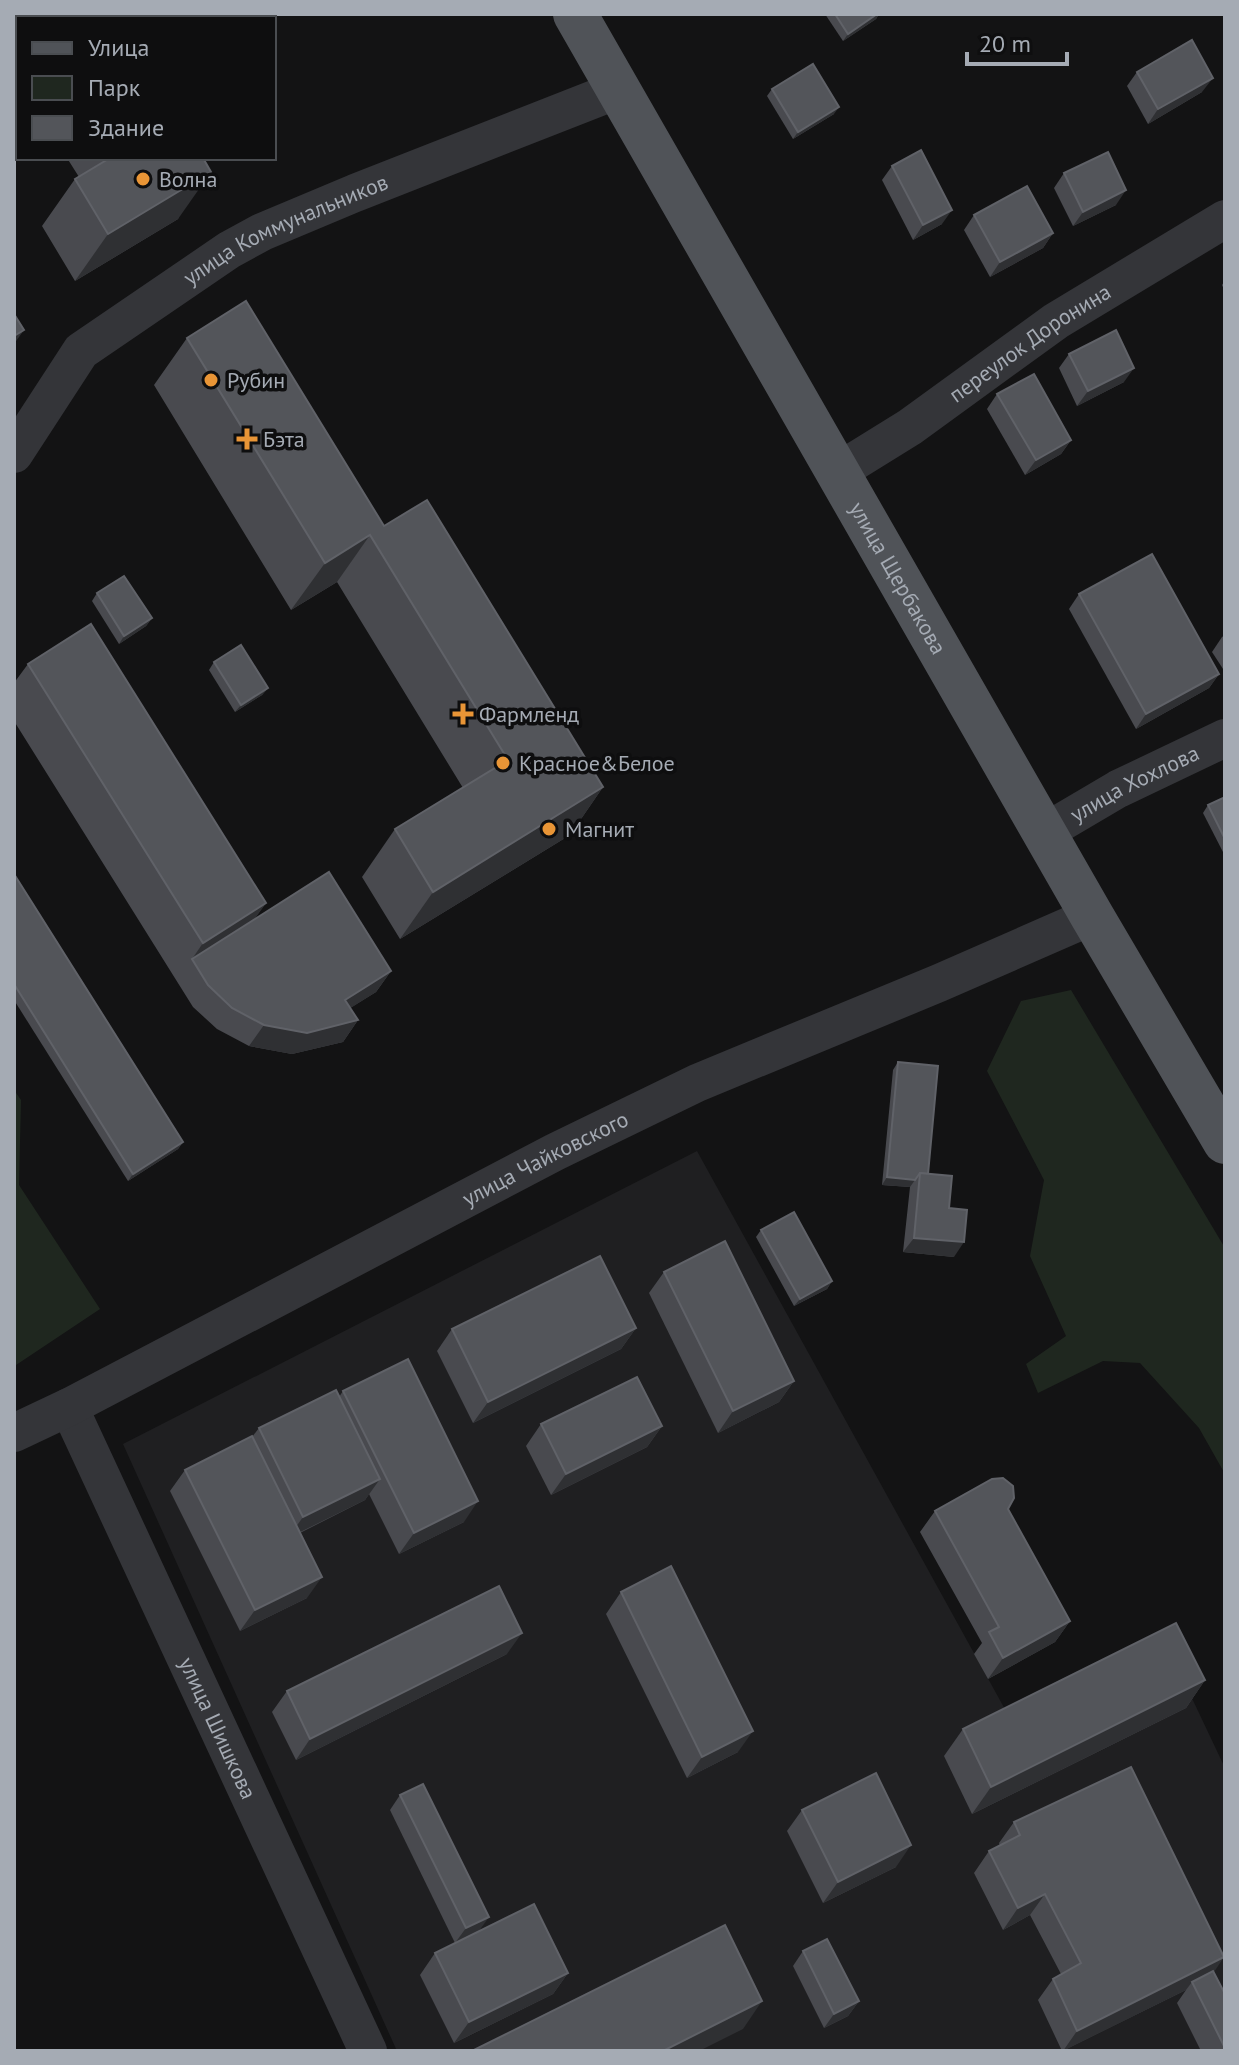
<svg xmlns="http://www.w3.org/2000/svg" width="1239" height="2065" font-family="'PT Sans',sans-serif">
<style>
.built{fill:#1f1f21}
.green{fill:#1f271f}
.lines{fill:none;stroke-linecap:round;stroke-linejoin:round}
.minor{stroke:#343539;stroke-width:38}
.major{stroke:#505358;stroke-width:44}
.wall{fill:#494a4f}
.shaded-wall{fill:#2f3033}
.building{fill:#53555a;stroke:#606268;stroke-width:2}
.poi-dot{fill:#e99536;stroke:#0e0e0f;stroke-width:3}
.labels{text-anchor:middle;stroke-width:7;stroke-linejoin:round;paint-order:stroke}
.poi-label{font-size:22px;fill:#a5abb4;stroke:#0e0e0f;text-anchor:start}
.street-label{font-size:22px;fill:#a5abb4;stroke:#0e0e0f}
</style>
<rect width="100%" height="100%" fill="#131314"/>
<!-- built -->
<path class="built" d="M 697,1151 L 1012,1722 L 1172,1656 L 1225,1768 L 1225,2051 L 397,2051 L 123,1444 Z"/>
<!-- green -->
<g class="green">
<path d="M 1071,990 L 1225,1248 L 1225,1474 L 1199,1428 L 1140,1363 L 1103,1361 L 1038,1393 L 1026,1364 L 1066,1336 L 1030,1256 L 1044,1180 L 987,1071 L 1021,1001 Z"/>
<path d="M 14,1090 L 21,1100 L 19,1185 L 100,1309 L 16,1365 Z"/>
</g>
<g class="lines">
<!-- minor -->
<g class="minor">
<path id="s1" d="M 14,454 L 81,351 L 229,250 L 262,232 L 355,193 L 620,89"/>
<path id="s2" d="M 839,471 L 910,427 L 1056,321 L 1225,219"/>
<path id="s3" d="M 1045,832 L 1118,789 L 1225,738"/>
<path id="s4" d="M 69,1407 L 368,2051"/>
<path id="s5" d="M 14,1433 L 69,1407 L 555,1152 L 697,1083 L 939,983 L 1092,916"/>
</g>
<!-- major -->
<path class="major" id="s6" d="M 575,14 L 1092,916 L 1225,1142"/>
</g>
<!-- wall -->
<g class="wall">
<path d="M 14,14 L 116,14 L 118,18 L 18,18 L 18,76 L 14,69 Z"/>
<path d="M 825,14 L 879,14 L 876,19 L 843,41 Z"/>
<path d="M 1137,72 L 1202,92 L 1148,124 L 1127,86 Z"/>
<path d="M 772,89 L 834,114 L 793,139 L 767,96 Z"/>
<path d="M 67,158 L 203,158 L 178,219 L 75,281 L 42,226 L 75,179 L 79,177 Z"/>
<path d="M 892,166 L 942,224 L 913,240 L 882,180 Z"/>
<path d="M 1064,173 L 1116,205 L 1073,226 L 1054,188 Z"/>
<path d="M 974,215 L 1053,233 L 1043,248 L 990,277 L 964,230 Z"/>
<path d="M 1225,280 L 1225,292 L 1222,285 Z"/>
<path d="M 187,338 L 384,526 L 603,787 L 570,835 L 400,939 L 362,877 L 395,829 L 463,788 L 337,582 L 291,610 L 154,385 Z"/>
<path d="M 1069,354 L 1124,382 L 1077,406 L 1059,368 Z"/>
<path d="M 997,394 L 1071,440 L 1061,454 L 1025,475 L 987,409 Z"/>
<path d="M 97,593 L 152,618 L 146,626 L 119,644 L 92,601 Z"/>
<path d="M 1079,594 L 1219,674 L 1209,688 L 1136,729 L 1069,609 Z"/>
<path d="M 1225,635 L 1225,672 L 1212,652 L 1222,637 Z"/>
<path d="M 214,662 L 268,688 L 262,695 L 235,712 L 209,670 Z"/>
<path d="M 28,664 L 266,903 L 254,919 L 391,971 L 376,992 L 350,1008 L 358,1020 L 343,1042 L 292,1054 L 249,1046 L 217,1029 L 193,1007 L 14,721 L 14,683 Z"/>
<path d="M 1225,797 L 1225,854 L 1224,854 L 1203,813 L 1208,805 Z"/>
<path d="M 14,874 L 183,1142 L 178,1149 L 128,1181 L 14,1000 Z"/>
<path d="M 898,1062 L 928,1174 L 949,1208 L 954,1257 L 903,1252 L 910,1187 L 882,1185 L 893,1070 Z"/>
<path d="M 761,1230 L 832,1281 L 827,1289 L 794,1306 L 756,1237 Z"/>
<path d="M 664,1272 L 794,1381 L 779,1402 L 718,1433 L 649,1293 Z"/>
<path d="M 636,1328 L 621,1349 L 473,1423 L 437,1351 L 452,1329 Z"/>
<path d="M 343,1391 L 464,1522 L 399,1554 L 369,1494 L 365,1500 L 300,1533 L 307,1598 L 240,1631 L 170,1491 L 185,1470 L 252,1437 L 259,1428 L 339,1397 Z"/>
<path d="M 541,1424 L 662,1426 L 647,1447 L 551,1495 L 526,1446 Z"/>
<path d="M 1008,1509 L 1070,1621 L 1055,1642 L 988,1679 L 974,1654 L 982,1643 L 920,1532 L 935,1511 Z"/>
<path d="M 621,1592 L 738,1752 L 687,1778 L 606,1614 Z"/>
<path d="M 507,1654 L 296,1760 L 272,1712 L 287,1691 Z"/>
<path d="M 1205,1680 L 1186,1708 L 972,1814 L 944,1756 L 963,1729 Z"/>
<path d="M 400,1795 L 489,1917 L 455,1943 L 390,1810 Z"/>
<path d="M 802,1810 L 896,1867 L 823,1903 L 787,1831 Z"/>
<path d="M 1014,1822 L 1214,1972 L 1225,1994 L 1225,2051 L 1201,2051 L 1177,2003 L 1186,1990 L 1062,2051 L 1038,2000 L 1053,1979 L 1061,1974 L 1030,1915 L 1003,1930 L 974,1873 L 989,1851 L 1000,1846 L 999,1843 Z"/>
<path d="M 803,1951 L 859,2001 L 848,2016 L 824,2028 L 793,1966 Z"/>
<path d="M 435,1953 L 568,1973 L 553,1994 L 454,2043 L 420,1975 Z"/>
</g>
<!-- shaded-wall -->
<g class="shaded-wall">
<path d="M 877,14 L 879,14 L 876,19 L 843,41 L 848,34 Z"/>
<path d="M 1213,78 L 1202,92 L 1148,124 L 1158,109 Z"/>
<path d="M 839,107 L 834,114 L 793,139 L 798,132 Z"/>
<path d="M 211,172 L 178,219 L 75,281 L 108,234 Z"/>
<path d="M 1126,190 L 1116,205 L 1073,226 L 1083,212 Z"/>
<path d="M 952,210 L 942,224 L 913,240 L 923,225 Z"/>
<path d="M 1053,233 L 1043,248 L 990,277 L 1000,262 Z"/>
<path d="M 24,330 L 14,344 L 14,336 Z"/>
<path d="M 1134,368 L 1124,382 L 1077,406 L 1088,391 Z"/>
<path d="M 1071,440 L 1061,454 L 1025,475 L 1036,460 Z"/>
<path d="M 370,535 L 337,582 L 291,610 L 325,563 Z"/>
<path d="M 152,618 L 146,626 L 119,644 L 124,636 Z"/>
<path d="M 1219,674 L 1209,688 L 1136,729 L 1146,714 Z"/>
<path d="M 268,688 L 262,695 L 235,712 L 241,705 Z"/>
<path d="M 603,787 L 570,835 L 400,939 L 433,892 Z"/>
<path d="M 266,903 L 240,940 L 192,959 L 203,943 Z"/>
<path d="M 391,971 L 376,992 L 330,1021 L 345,1000 Z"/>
<path d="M 358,1020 L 343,1042 L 292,1054 L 249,1046 L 264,1025 Z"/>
<path d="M 183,1142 L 178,1149 L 128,1181 L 133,1174 Z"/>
<path d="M 887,1177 L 915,1180 L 910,1187 L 882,1185 Z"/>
<path d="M 914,1238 L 964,1242 L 954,1257 L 903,1252 Z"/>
<path d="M 832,1281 L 827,1289 L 794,1306 L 800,1299 Z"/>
<path d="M 636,1328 L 621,1349 L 473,1423 L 488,1402 Z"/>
<path d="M 794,1381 L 779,1402 L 718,1433 L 733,1411 Z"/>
<path d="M 662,1426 L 647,1447 L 551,1495 L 566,1474 Z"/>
<path d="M 380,1479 L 365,1500 L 288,1538 L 303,1517 Z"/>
<path d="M 478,1501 L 464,1522 L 399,1554 L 414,1533 Z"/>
<path d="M 322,1577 L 307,1598 L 240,1631 L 255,1610 Z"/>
<path d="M 1070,1621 L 1055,1642 L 988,1679 L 1003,1658 Z"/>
<path d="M 522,1633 L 507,1654 L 296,1760 L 310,1739 Z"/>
<path d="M 1205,1680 L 1186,1708 L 972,1814 L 991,1787 Z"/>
<path d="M 753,1731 L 738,1752 L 687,1778 L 702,1757 Z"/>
<path d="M 911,1845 L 896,1867 L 823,1903 L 838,1882 Z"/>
<path d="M 1045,1894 L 1030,1915 L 1003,1930 L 1018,1908 Z"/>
<path d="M 489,1917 L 479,1931 L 455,1943 L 466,1928 Z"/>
<path d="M 1224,1957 L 1210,1978 L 1192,1982 L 1186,1990 L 1063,2051 L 1077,2031 Z"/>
<path d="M 568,1973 L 553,1994 L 454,2043 L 469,2022 Z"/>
<path d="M 762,2001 L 743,2029 L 699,2051 L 663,2051 Z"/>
<path d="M 859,2001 L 848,2016 L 824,2028 L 834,2014 Z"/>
</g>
<!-- building -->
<g class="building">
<path d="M 42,14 L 116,14 L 118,18 L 45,18 Z"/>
<path d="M 835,14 L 877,14 L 848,34 Z"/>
<path d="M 1192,40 L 1213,78 L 1158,109 L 1137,72 Z"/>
<path d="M 813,64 L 839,107 L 798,132 L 772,89 Z"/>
<path d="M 921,150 L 952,210 L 923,225 L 892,166 Z"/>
<path d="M 1108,152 L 1126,190 L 1083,212 L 1064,173 Z"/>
<path d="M 110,158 L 203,158 L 211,172 L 108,234 L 75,179 Z"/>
<path d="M 1027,186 L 1053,233 L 1000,262 L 974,215 Z"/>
<path d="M 246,301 L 384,526 L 427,500 L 603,787 L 433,892 L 395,829 L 508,760 L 370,535 L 325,563 L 187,338 Z"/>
<path d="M 14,314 L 24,330 L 14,336 Z"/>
<path d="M 1116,330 L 1134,368 L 1088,391 L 1069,354 Z"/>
<path d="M 1034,374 L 1071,440 L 1036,460 L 997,394 Z"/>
<path d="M 1152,554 L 1219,674 L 1146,714 L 1079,594 Z"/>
<path d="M 124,576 L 152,618 L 124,636 L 97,593 Z"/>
<path d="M 91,624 L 266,903 L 203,943 L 28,664 Z"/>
<path d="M 241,645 L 268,688 L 241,705 L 214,662 Z"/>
<path d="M 1225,797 L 1225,839 L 1208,805 Z"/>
<path d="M 329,872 L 391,971 L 345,1000 L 358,1020 L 307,1033 L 264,1025 L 232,1008 L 208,985 L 192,959 Z"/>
<path d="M 14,874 L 183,1142 L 133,1174 L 14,984 Z"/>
<path d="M 898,1062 L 938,1066 L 928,1174 L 920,1173 L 915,1180 L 887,1177 Z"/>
<path d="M 920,1173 L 952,1176 L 949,1208 L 967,1210 L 964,1242 L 914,1238 Z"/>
<path d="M 794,1212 L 832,1281 L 800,1299 L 761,1230 Z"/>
<path d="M 725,1241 L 794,1381 L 733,1411 L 664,1272 Z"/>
<path d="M 600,1256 L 636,1328 L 488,1402 L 452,1329 Z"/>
<path d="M 408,1359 L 478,1501 L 414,1533 L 343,1391 Z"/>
<path d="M 637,1377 L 662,1426 L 566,1474 L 541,1424 Z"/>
<path d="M 336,1390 L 380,1479 L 303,1517 L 259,1428 Z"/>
<path d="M 252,1436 L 322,1577 L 255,1610 L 185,1470 Z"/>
<path d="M 1003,1478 L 1013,1486 L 1014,1498 L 1008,1509 L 1070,1621 L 1003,1658 L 989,1632 L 999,1627 L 935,1511 L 992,1479 Z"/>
<path d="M 671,1566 L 753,1731 L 702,1757 L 621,1592 Z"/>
<path d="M 499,1586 L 522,1633 L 310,1739 L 287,1691 Z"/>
<path d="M 1176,1623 L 1205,1680 L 991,1787 L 963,1729 Z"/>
<path d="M 1131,1767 L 1224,1957 L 1077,2031 L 1053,1979 L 1081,1963 L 1045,1894 L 1018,1908 L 989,1851 L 1020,1835 L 1014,1822 Z"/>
<path d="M 876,1773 L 911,1845 L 838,1882 L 802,1810 Z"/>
<path d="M 423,1784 L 489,1917 L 466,1928 L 400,1795 Z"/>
<path d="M 534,1904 L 568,1973 L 469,2022 L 435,1953 Z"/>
<path d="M 725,1925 L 762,2001 L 663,2051 L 472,2051 Z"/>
<path d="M 827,1939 L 859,2001 L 834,2014 L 803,1951 Z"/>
<path d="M 1213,1971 L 1225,1994 L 1225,2048 L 1192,1982 Z"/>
</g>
<!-- markers -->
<g class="poi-dot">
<circle cx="143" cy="179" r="8"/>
<circle cx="211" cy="380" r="8"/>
<path d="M243 427h8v8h8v8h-8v8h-8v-8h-8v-8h8z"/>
<path d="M459 702h8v8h8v8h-8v8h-8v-8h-8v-8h8z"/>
<circle cx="503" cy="763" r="8"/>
<circle cx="549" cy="829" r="8"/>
</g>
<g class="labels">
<!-- poi labels -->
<g class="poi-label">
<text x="159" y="187">Волна</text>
<text x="227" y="388">Рубин</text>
<text x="263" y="447">Бэта</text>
<text x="479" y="722">Фармленд</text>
<text x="519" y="771">Красное&amp;Белое</text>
<text x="565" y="837">Магнит</text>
</g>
<!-- street labels -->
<g class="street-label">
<text dy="8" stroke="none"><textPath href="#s1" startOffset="362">улица Коммунальников</textPath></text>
<text dy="8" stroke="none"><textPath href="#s2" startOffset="230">переулок Доронина</textPath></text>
<text dy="8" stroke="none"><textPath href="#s6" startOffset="650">улица Щербакова</textPath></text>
<text dy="8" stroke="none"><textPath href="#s3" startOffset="102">улица Хохлова</textPath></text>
<text dy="8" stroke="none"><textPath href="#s5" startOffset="598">улица Чайковского</textPath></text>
<text dy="8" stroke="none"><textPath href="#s4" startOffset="354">улица Шишкова</textPath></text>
</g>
</g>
<!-- border -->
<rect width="1239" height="2065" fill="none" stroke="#a5abb4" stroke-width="32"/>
<!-- legend -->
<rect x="16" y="16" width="260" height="144" fill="#0e0e0f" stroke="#4a4d51" stroke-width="2"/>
<rect x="32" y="42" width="40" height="12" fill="#505358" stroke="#4a4d51" stroke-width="2"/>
<text x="88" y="56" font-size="24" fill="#a5abb4">Улица</text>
<rect x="32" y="76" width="40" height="24" fill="#1f271f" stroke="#4a4d51" stroke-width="2"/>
<text x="88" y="96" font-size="24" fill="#a5abb4">Парк</text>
<rect x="32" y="116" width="40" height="24" fill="#53555a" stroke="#4a4d51" stroke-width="2"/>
<text x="88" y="136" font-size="24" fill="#a5abb4">Здание</text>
<!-- scale -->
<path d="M967 52v12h100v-12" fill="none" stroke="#a5abb4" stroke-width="4"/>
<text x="979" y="52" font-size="24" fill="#a5abb4" stroke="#0e0e0f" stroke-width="6" paint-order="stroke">20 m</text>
</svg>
